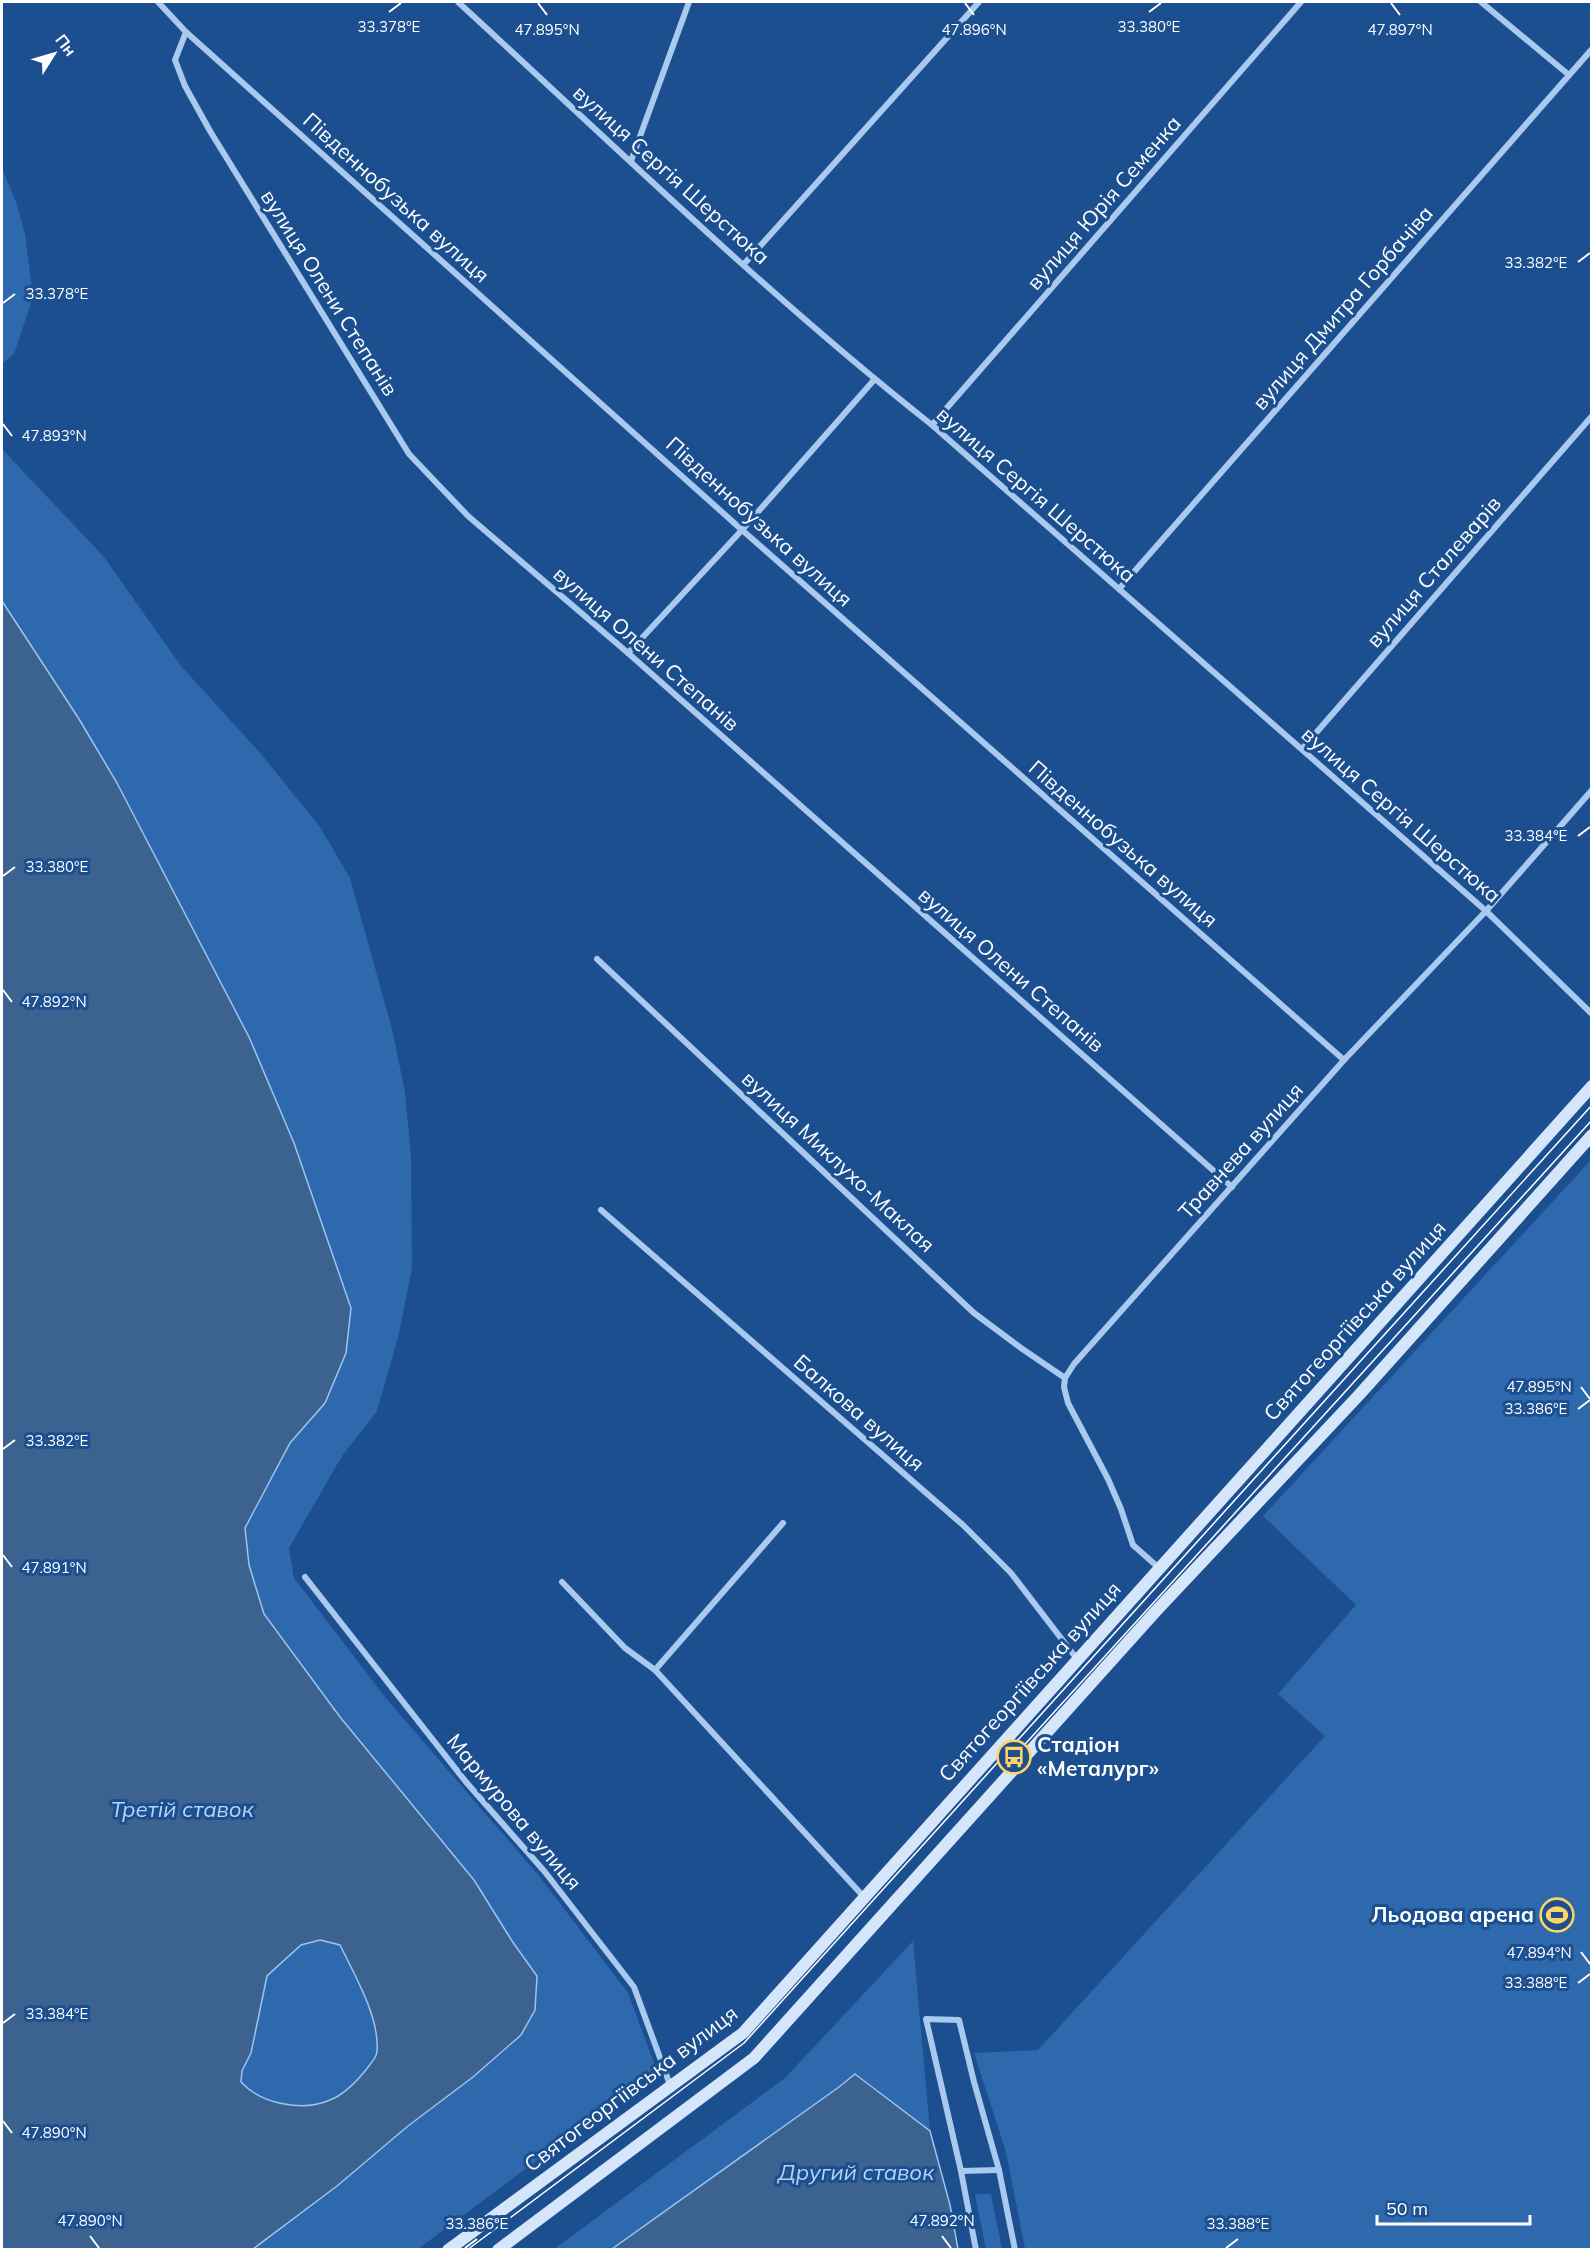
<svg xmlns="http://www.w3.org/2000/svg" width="1593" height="2251" font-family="Mulish,sans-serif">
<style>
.green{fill:#2e69ad}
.water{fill:#3c6290;stroke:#9cc4f0;stroke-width:1.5;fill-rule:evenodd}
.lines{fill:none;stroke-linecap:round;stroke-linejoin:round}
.street{stroke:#a9c9ee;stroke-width:6}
.secondary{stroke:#d6e6fa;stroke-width:12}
.tram{stroke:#fff;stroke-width:1.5}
.ticks{fill:none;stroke:#fff;stroke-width:2}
.labels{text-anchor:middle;stroke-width:6;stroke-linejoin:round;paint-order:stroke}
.street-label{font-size:21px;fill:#fff;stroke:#1b4f8f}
.poi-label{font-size:21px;font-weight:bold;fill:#fff;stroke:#1b4f8f;text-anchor:start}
.water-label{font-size:22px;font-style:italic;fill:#b5d3f5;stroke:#1b4f8f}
.ticks-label{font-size:15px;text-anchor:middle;fill:#fff;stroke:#1b4f8f;stroke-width:6;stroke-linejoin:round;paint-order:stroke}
</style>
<rect width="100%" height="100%" fill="#1b4f8f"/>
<!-- green -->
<g class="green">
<path d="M 2,168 L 17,205 L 25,234 L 33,297 L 14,354 L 2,364 Z"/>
<path d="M 2,449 L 104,557 L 181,666 L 261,754 L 320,827 L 350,878 L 392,1029 L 405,1092 L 411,1157 L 412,1268 L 399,1334 L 377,1411 L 342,1456 L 289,1548 L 294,1578 L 385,1697 L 540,1877 L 628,1993 L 657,2071 L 418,2249 L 2,2249 Z"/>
<path d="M 1591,1160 L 1591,2249 L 1025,2249 L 1006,2152 L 974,2053 L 1038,2050 L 1325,1736 L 1278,1694 L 1356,1605 L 1263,1516 Z"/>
<path d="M 913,1941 L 930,2131 L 866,2081 L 855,2074 L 839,2087 L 612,2249 L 553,2250 L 785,2078 Z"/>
<path d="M 975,2194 L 991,2194 L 1002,2249 L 986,2249 Z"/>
</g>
<!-- water -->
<g class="water">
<path d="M 2,601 L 79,719 L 117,783 L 249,1037 L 294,1143 L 351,1308 L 346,1353 L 325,1403 L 290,1443 L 245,1528 L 249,1565 L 264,1614 L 340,1717 L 474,1880 L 512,1941 L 537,1976 L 535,2010 L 521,2035 L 473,2077 L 408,2126 L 337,2186 L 253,2249 L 2,2249 ZM 320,1940 L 340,1945 C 355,1976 380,2018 377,2052 C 376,2059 369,2065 365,2071 C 356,2082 343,2095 330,2100 C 303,2112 261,2104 241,2082 L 242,2071 L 251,2053 L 267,1976 L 301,1945 Z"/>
<path d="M 855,2074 L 930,2131 L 950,2205 L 958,2249 L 612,2249 L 839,2087 Z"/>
</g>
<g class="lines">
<!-- street -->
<g class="street">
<path d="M 158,2 L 186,32 L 742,530 L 1344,1060"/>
<path d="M 458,2 C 614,145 766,294 932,425 L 1486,911 L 1592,1014"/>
<path d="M 1481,2 L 1569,75"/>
<path d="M 186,32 L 175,60 L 185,86 L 210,131 L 409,454 L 468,516 L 628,653 L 1232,1187"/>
<path d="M 631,161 L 689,2"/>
<path d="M 744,264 L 979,2"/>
<path d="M 932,425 L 1301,2"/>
<path d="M 1119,589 L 1592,49"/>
<path d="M 628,653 L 742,530 L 874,380"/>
<path d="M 1302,749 L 1592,416"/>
<path d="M 597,959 L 974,1313 L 1021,1348 L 1065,1378"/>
<path d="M 601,1210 L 963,1525 L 1011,1573 L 1077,1659"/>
<path d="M 1159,1568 L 1133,1545 L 1121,1509 L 1108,1479 L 1068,1403 L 1064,1387 L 1065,1378 L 1074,1364 L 1344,1060 L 1486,911 L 1592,790"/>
<path d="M 305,1577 L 466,1782 L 545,1872 L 634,1987 L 670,2085"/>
<path d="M 562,1582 L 625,1648 L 655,1670 L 864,1897"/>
<path d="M 655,1670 L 783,1523"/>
<path d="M 961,2171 L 999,2170"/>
<path d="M 976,2250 L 961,2171 L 926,2019 L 959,2020 L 974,2082 L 999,2170 L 1015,2250"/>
</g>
<!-- secondary -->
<g class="secondary">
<path d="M 448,2250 L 743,2033 L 1592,1086"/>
<path d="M 498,2250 L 754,2058 L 1156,1611 L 1359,1395 L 1592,1135"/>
</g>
<!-- tram -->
<g class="tram">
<path d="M 1017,1753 L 1592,1120"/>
<path d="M 467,2250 L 744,2043 L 1592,1105"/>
</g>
</g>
<!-- ticks -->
<path class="ticks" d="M 538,3 L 547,15M 965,3 L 974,15M 1391,3 L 1400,15M 389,12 L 401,3M 1149,12 L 1161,3M 1578,262 L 1590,253M 3,303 L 15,294M 3,424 L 12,436M 1578,836 L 1590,827M 3,876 L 15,867M 3,990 L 12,1002M 1581,1387 L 1590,1399M 1578,1409 L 1590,1400M 3,1449 L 15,1440M 3,1555 L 12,1567M 1581,1952 L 1590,1964M 1578,1983 L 1590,1974M 3,2023 L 15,2014M 3,2121 L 12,2133M 90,2236 L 99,2248M 942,2236 L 951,2248M 465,2248 L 477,2239M 1226,2248 L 1238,2239"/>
<!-- icons -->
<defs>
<symbol id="bus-ring" viewBox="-11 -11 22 22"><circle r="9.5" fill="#1b4f8f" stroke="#ffd166" stroke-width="1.5"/><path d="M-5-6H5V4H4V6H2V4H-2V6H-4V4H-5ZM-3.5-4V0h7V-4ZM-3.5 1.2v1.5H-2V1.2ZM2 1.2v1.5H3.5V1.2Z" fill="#ffd166"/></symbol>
<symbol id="stadium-ring" viewBox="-11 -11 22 22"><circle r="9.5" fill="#1b4f8f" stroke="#ffd166" stroke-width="1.5"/><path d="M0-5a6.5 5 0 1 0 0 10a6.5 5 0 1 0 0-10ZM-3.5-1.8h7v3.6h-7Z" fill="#ffd166"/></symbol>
</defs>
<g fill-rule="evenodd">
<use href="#bus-ring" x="995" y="1738" width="38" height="38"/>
<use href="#stadium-ring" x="1538" y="1896" width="38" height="38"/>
</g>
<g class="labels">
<!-- street labels -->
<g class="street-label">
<text transform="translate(671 175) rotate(42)" y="7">вулиця Сергія Шерстюка</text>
<text transform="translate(396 198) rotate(42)" y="7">Південнобузька вулиця</text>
<text transform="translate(1104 203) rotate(-49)" y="7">вулиця Юрія Семенка</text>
<text transform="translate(329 293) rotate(58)" y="7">вулиця Олени Степанів</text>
<text transform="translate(1343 308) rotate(-49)" y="7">вулиця Дмитра Горбачіва</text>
<text transform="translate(1036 495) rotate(41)" y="7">вулиця Сергія Шерстюка</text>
<text transform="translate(759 522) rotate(42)" y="7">Південнобузька вулиця</text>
<text transform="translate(1434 572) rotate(-49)" y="7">вулиця Сталеварів</text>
<text transform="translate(646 649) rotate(41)" y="7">вулиця Олени Степанів</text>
<text transform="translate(1401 815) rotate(41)" y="7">вулиця Сергія Шерстюка</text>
<text transform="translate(1123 844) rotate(41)" y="7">Південнобузька вулиця</text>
<text transform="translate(1011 970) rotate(41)" y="7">вулиця Олени Степанів</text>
<text transform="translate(1241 1151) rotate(-48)" y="7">Травнева вулиця</text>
<text transform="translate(838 1162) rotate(43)" y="7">вулиця Миклухо-Маклая</text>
<text transform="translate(1355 1321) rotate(-48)" y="7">Святогеоргіївська вулиця</text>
<text transform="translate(859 1413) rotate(41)" y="7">Балкова вулиця</text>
<text transform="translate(1030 1682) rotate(-48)" y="7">Святогеоргіївська вулиця</text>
<text transform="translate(514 1812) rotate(50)" y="7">Мармурова вулиця</text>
<text transform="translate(631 2089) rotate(-37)" y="7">Святогеоргіївська вулиця</text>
</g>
<!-- poi labels -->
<g class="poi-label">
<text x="1037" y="1752">Стадіон<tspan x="1037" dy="24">«Металург»</tspan></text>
<text x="1534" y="1922" text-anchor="end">Льодова арена</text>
</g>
<!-- water labels -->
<g class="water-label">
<text x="182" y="1817">Третій ставок</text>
<text x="856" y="2180">Другий ставок</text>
</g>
</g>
<g class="ticks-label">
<text x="389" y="32">33.378°E</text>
<text x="1149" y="32">33.380°E</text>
<text x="547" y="35">47.895°N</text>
<text x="974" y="35">47.896°N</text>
<text x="1400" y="35">47.897°N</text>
<text x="1536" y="268">33.382°E</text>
<text x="57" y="299">33.378°E</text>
<text x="54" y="441">47.893°N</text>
<text x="1536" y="841">33.384°E</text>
<text x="57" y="872">33.380°E</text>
<text x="54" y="1007">47.892°N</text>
<text x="1539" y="1392">47.895°N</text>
<text x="1536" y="1414">33.386°E</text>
<text x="57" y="1446">33.382°E</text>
<text x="54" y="1573">47.891°N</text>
<text x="1539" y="1958">47.894°N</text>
<text x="1536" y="1988">33.388°E</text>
<text x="57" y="2019">33.384°E</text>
<text x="54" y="2138">47.890°N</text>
<text x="90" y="2226">47.890°N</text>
<text x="942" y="2226">47.892°N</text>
<text x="477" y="2229">33.386°E</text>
<text x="1238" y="2229">33.388°E</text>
</g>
<!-- border -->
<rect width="1593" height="2251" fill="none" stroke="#ffffff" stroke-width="6"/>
<!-- north arrow -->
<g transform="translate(54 54) rotate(53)" stroke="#1b4f8f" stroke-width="4.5" paint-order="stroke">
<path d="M0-4.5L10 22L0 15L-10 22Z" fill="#ffffff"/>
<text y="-9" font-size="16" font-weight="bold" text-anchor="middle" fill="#ffffff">Пн</text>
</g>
<!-- scale -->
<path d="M1377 2215v9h153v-9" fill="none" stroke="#ffffff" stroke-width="3"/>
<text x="1386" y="2215" font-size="18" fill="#ffffff" stroke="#1b4f8f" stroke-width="4.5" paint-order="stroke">50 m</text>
</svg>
